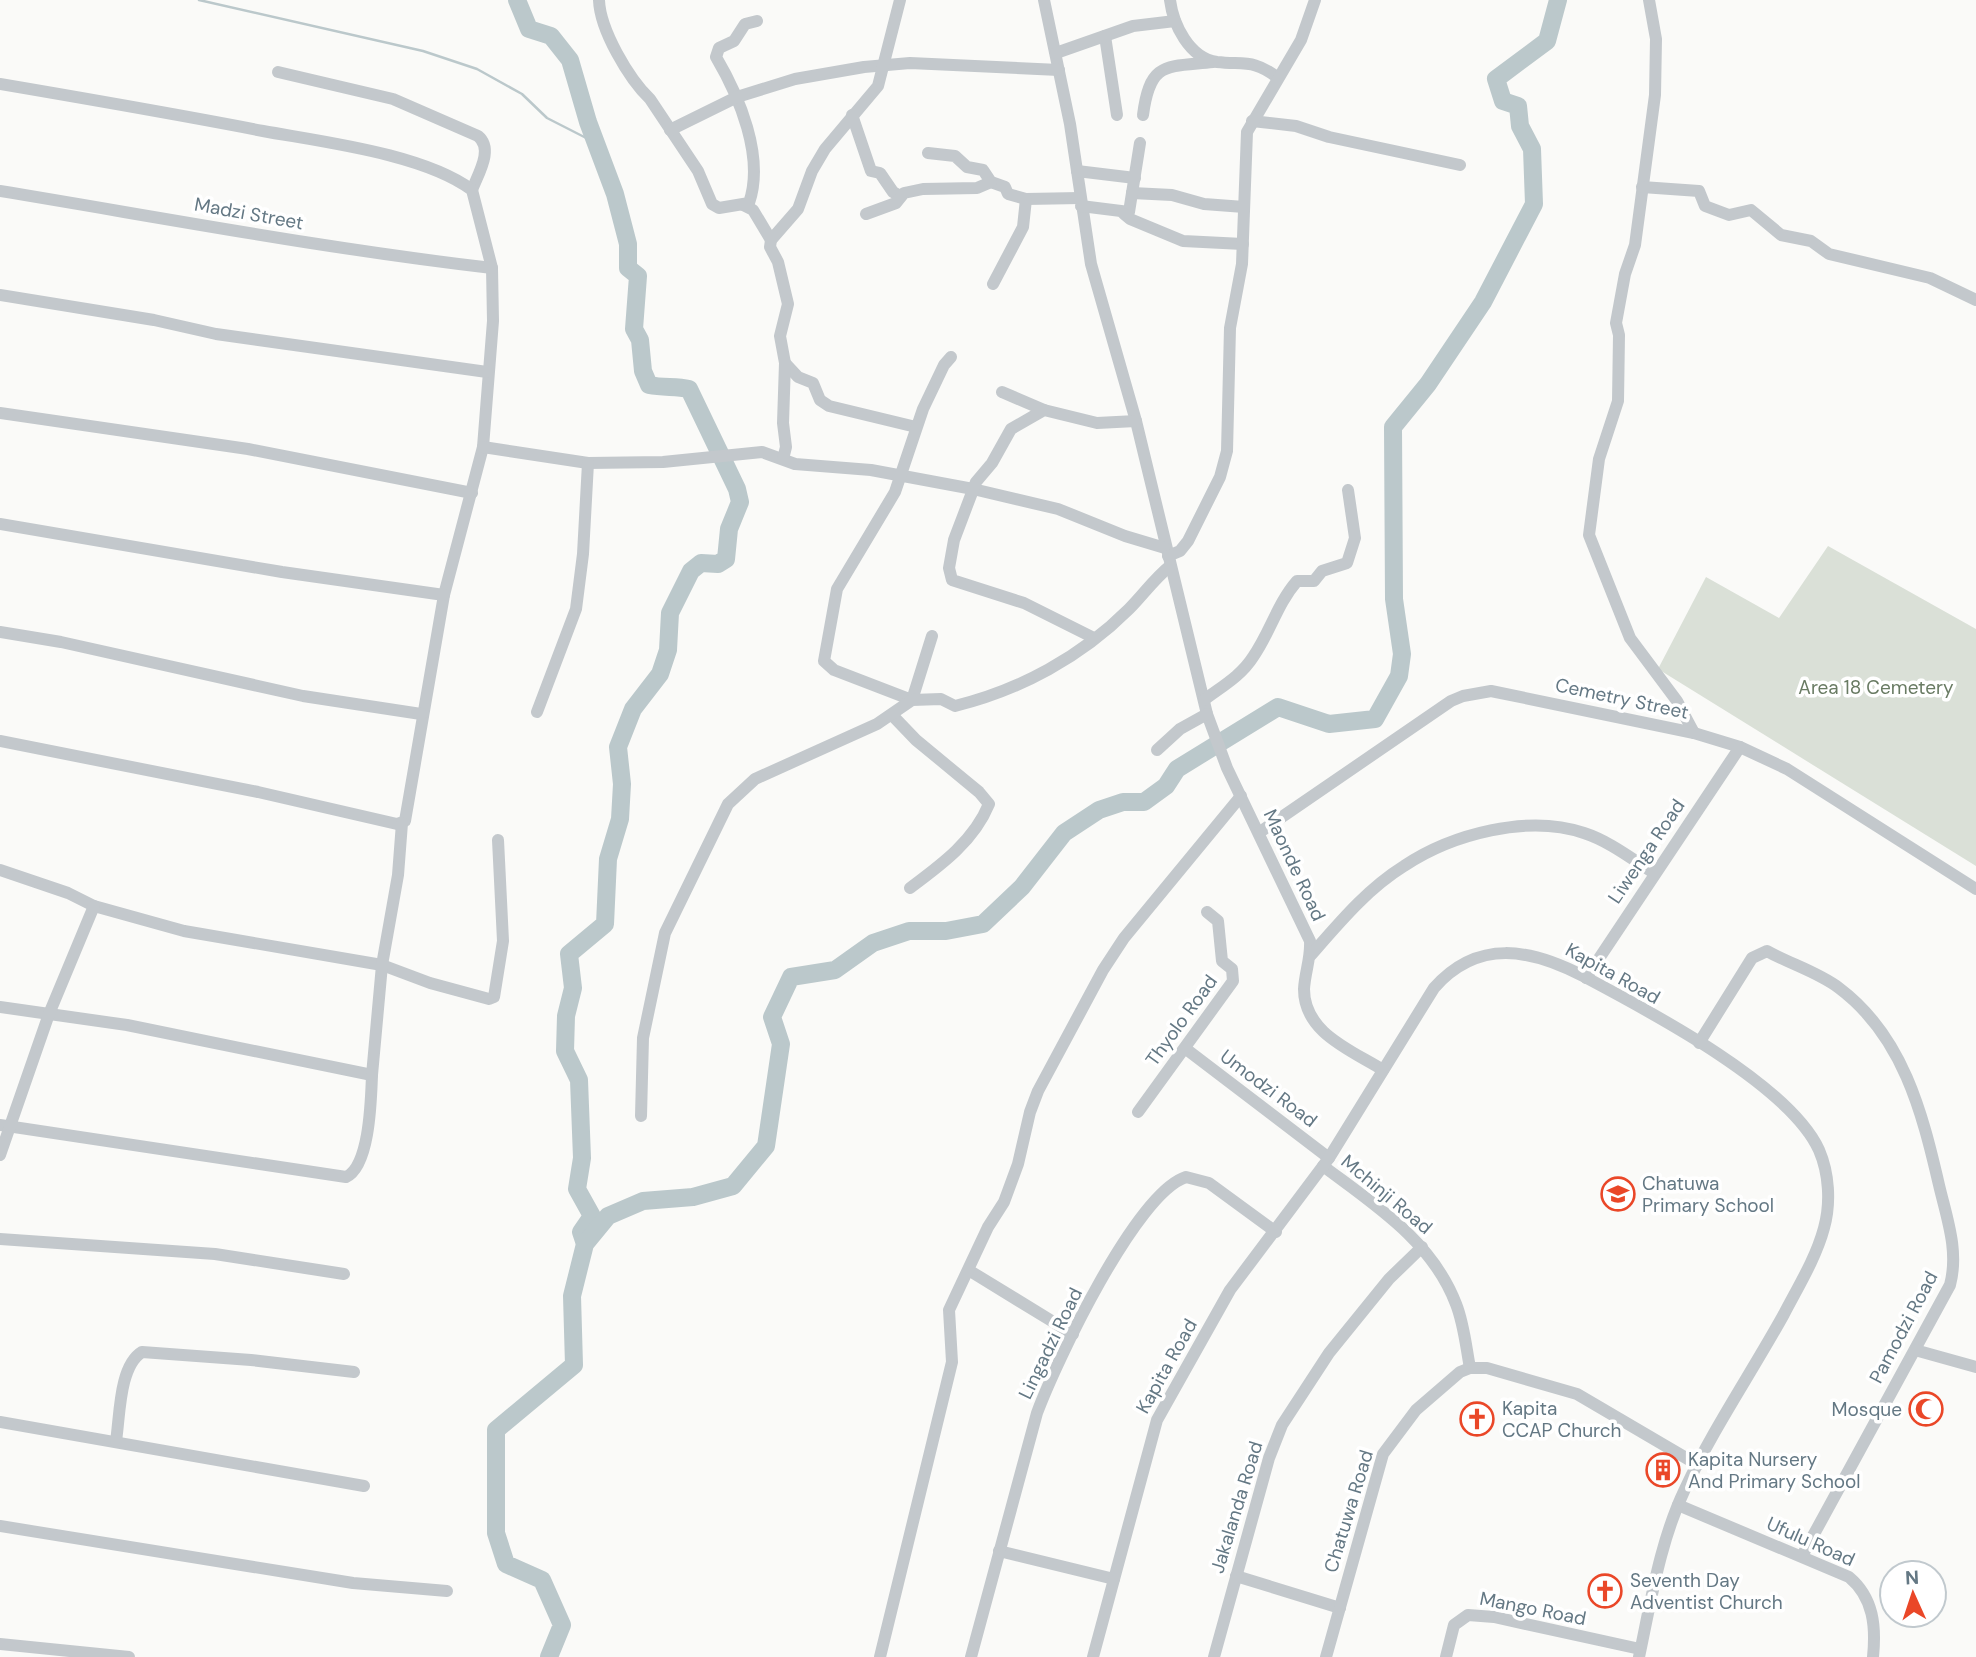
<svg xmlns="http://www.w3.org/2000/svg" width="1976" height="1657" font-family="'DM Sans',sans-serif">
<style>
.green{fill:#dae0d7}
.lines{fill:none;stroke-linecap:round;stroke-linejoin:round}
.stream{stroke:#bbc8cb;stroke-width:2.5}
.river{stroke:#bbc8cb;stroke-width:18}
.minor{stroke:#c3c8cc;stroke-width:12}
.labels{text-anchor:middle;stroke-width:7;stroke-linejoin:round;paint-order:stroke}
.street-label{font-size:19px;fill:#647884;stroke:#fff}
.park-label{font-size:19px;fill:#697b63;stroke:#fff}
.poi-label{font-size:19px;fill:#647884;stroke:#fff;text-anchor:start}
</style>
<rect width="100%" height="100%" fill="#fafaf8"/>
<!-- green -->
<path class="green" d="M 1828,546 L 1976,629 L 1976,866 L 1658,669 L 1706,577 L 1779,618 Z"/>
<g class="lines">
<!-- stream -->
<path class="stream" d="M 199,0 L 423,51 L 477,69 L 522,94 L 547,118 L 596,143"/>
<!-- river -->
<g class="river">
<path d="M 517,0 L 529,29 L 551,36 L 570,60 L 588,122 L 615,194 L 628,244 L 628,268 L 638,276 L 634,329 L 640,340 L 643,371 L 649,385 C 664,388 676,386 689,389 L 737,489 L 740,502 L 729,529 L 726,559 L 718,564 L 701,563 L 691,571 L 670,613 L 668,650 L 660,674 L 633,709 L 618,747 L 622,784 L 620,819 L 608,859 L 605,924 L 569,954 L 573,988 L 566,1016 L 565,1051 L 579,1080 L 582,1158 L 577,1189 L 592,1216 L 581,1232 L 584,1241"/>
<path d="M 549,1657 L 562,1625 L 542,1580 L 506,1564 L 496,1533 L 496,1430 L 574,1365 L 572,1296 L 585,1244 L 608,1216 L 643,1201 L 693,1197 L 733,1186 L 766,1146 L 781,1044 L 772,1017 L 791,977 L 835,970 L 873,943 L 909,931 L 946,931 L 983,924 L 1022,887 L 1064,833 L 1099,810 L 1123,802 L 1144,802 L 1166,786 L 1177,769 L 1278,707 L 1329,724 L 1375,719 L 1399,676 L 1402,654 L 1394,599 L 1393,427 L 1428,384 L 1483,302 L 1534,204 L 1532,149 L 1520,126 L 1518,106 L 1503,101 L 1496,79 L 1547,41 L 1558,0"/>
</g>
<!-- minor -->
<g class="minor">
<path d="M 599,0 C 600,30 629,79 650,99 L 698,171 L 712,204 L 719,208 L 749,203 C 765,157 739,96 716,57 L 719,48 L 734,41 L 745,24 L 757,21"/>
<path d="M 1044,0 L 1070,124 L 1091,264 L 1136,421 L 1207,714 L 1227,768 L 1310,941 C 1311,958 1305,972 1304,989 C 1304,1033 1351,1050 1383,1070"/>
<path d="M 1170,0 C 1173,24 1189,58 1217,62 C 1244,65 1254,59 1278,78"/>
<path d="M 1649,0 L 1656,39 L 1655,95 L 1635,245 L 1625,274 L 1616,323 L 1619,335 L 1618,401 L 1599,459 L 1589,535 L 1630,638 L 1677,701 L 1694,733"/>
<path d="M 1105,36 L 1117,115"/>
<path d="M 1056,53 L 1133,26 L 1175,21"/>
<path d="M 278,72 L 393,99 L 478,136 C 494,149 478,174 472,190"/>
<path d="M 0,84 C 88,99 175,114 263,131 C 323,142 424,154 472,190 L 492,268 L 493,321 L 483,447 L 444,595 L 405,821 L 397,824 L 258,792 L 0,741"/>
<path d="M 852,115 L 871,171 L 880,173 L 893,192 L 900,196"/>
<path d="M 1143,115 C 1150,61 1166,67 1213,62"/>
<path d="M 1252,121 L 1296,126 L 1329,137 L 1460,165"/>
<path d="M 670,130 L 737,97 L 795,79 L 864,67 L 910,63 L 1059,70"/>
<path d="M 928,153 L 955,156 L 967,167 L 983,170 L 991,182 L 1005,187 L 1008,194 L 1026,199 L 1080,198"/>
<path d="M 1077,171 L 1135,178"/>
<path d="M 1642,187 L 1699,191 L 1705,206 L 1729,215 L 1751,210 L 1781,235 L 1811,241 L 1829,254 L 1930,278 L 1976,300"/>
<path d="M 0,191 C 164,218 327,249 492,268"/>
<path d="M 1132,193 L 1172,195 L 1204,204 L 1244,207"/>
<path d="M 743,205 L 753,210 L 771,240"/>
<path d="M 1081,206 L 1129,212 L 1140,143"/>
<path d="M 866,214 L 896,203 L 904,193 L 923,189 L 977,188 L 991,182"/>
<path d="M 1124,214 L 1130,219 L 1183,241 L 1243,244"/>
<path d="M 993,284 L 1023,227 L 1026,199"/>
<path d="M 0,295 L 154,320 L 216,334 L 487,372"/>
<path d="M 785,363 L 798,377 L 813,383 L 820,400 L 829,406 L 916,427"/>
<path d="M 1002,392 L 1044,410"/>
<path d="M 0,413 L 248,449 L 472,493"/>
<path d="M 483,447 L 588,463 L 663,462 L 762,452 L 795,464 L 871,470 L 973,489 L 1058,509 L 1125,536 L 1165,548"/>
<path d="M 783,459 L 786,447 L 783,423 L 785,363 L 780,336 L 788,304 L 778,262 L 770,247 L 771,240 L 798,209 L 812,171 L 825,149 L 878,86 L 900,0"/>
<path d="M 0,524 L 282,572 L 444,595"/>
<path d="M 1168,556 L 1180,551 L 1188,541 L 1220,477 L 1227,451 L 1230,328 L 1242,264 L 1247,132 L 1301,40 L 1315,0"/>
<path d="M 0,632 L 61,642 L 303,696 L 421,714"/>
<path d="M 932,636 L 912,700 L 834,670 L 824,661 L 837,589 L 895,492 L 923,409 L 944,365 L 951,357"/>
<path d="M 1094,638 L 1024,603 L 952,580 L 949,568 L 954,540 L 976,482 L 992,463 L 1011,429 L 1044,410 L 1097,423 L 1136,421"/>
<path d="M 1204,700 C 1221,687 1241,676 1253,657 C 1270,633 1277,604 1297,581 L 1314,581 L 1322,571 L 1347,563 L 1355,538 L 1348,490"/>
<path d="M 537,712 L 576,609 L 583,554 L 588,463"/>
<path d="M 892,715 L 916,740 L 979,792 L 989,804 C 974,841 941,865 910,888"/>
<path d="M 1157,750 L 1180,729 L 1207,714"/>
<path d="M 1260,832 L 1451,701 L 1463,696 L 1491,691 L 1694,733 L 1740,747 L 1787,769 L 1976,889"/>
<path d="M 0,870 L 68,893 L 94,906 L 184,931 L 382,965 L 430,983 L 489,999 L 494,997 L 503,941 L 498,840"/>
<path d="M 1311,955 C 1339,923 1367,889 1404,866 C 1452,834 1528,814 1584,833 C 1609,841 1632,859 1654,873"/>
<path d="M 1586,978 L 1740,747"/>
<path d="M 0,1007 L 127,1025 L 372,1075 C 371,1099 370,1166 346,1177 L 0,1125"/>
<path d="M 1699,1043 L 1752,958 L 1767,951 C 1790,964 1818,972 1839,988 C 1903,1036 1922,1112 1939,1185 C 1947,1219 1959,1251 1950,1285 L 1802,1556"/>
<path d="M 1186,1049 L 1329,1158"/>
<path d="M 372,1075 L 382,965 L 398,875 L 402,823"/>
<path d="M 1138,1112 L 1233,981 L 1232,969 L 1222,961 L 1218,921 L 1207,912"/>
<path d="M 641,1116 L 643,1038 L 665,933 L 728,804 L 755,779 L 877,724 L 912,700 L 941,699 L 955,706 C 1020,690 1081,657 1129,609 C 1143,595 1154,579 1170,566"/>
<path d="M 0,1155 L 49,1014 L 94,906"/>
<path d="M 1323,1166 C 1375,1205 1432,1241 1456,1304 C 1464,1324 1466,1347 1470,1368"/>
<path d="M 0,1239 L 215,1254 L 344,1274"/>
<path d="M 970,1271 L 1073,1334"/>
<path d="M 1915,1350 L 1976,1367"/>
<path d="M 0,1422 L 364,1486"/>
<path d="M 116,1441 C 120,1416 119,1366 142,1352 L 251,1360 L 354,1372"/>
<path d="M 1678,1505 L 1849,1577 C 1874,1598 1876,1627 1873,1657"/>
<path d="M 0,1526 L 353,1583 L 447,1591"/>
<path d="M 999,1551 L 1114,1579"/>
<path d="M 1236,1576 L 1340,1608"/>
<path d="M 0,1644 L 129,1657"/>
<path d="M 880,1657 L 952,1362 L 949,1310 L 988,1227 L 1004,1202 L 1018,1164 L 1030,1112 L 1038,1091 L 1103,970 L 1124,938 L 1241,796"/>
<path d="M 971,1657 L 1037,1413 C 1056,1362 1136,1193 1186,1177 L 1209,1183 L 1276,1232"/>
<path d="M 1093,1657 L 1157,1420 L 1230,1290 L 1329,1158 L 1434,988 C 1478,938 1531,949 1583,976 C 1647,1010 1789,1084 1819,1150 C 1829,1173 1831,1203 1824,1228 C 1816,1258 1798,1287 1784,1314 C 1752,1372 1713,1429 1685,1489 C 1660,1541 1651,1601 1639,1657"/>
<path d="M 1214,1657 L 1269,1458 L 1282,1425 L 1329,1353 L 1389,1279 L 1422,1247"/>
<path d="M 1326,1657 L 1383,1454 L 1416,1410 L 1460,1372 L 1470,1368 L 1487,1368 L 1577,1394 L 1698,1465"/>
<path d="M 1446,1657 L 1454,1625 L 1468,1615 L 1494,1617 L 1640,1649"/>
</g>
</g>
<!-- icons -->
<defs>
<symbol id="school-ring" viewBox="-11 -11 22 22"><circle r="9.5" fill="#fff" stroke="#ea4728" stroke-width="1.5"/><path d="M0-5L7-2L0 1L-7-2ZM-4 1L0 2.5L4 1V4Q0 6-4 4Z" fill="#ea4728"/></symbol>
<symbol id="mosque-ring" viewBox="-11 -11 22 22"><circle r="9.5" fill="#fff" stroke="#ea4728" stroke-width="1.5"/><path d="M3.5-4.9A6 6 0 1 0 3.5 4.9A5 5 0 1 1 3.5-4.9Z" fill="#ea4728"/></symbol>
<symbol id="church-ring" viewBox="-11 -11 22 22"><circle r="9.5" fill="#fff" stroke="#ea4728" stroke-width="1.5"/><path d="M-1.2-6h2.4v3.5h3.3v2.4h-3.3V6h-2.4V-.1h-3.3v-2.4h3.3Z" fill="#ea4728"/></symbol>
<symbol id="building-ring" viewBox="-11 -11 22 22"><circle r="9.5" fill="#fff" stroke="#ea4728" stroke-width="1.5"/><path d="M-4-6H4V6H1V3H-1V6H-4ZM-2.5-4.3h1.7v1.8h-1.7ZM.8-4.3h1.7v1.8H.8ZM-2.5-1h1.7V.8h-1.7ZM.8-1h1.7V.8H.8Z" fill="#ea4728"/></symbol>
</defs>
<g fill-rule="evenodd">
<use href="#school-ring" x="1599" y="1175" width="38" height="38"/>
<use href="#mosque-ring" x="1907" y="1390" width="38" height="38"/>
<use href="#church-ring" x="1458" y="1400" width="38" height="38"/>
<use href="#building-ring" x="1644" y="1451" width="38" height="38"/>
<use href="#church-ring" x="1586" y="1572" width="38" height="38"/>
</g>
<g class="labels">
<!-- street labels -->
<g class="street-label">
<text transform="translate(249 213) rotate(10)" y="7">Madzi Street</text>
<text transform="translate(1622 698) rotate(12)" y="7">Cemetry Street</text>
<text transform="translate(1646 851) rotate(-56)" y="7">Liwenga Road</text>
<text transform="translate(1295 865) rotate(65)" y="7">Maonde Road</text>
<text transform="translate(1613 973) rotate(29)" y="7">Kapita Road</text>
<text transform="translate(1181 1020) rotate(-54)" y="7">Thyolo Road</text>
<text transform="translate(1269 1088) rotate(37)" y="7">Umodzi Road</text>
<text transform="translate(1387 1194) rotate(40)" y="7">Mchinji Road</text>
<text transform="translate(1903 1327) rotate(-62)" y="7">Pamodzi Road</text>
<text transform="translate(1050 1343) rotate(-64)" y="7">Lingadzi Road</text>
<text transform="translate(1166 1366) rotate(-61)" y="7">Kapita Road</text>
<text transform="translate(1236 1507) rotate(-73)" y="7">Jakalanda Road</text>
<text transform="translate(1348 1511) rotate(-73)" y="7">Chatuwa Road</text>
<text transform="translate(1811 1541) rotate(24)" y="7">Ufulu Road</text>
<text transform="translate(1533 1608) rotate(11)" y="7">Mango Road</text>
</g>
<!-- park labels -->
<g class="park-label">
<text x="1876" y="694">Area 18 Cemetery</text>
</g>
<!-- poi labels -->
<g class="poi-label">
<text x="1642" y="1190">Chatuwa<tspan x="1642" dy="22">Primary School</tspan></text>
<text x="1502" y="1415">Kapita<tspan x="1502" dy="22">CCAP Church</tspan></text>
<text x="1902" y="1416" text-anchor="end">Mosque</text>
<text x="1688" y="1466">Kapita Nursery<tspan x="1688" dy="22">And Primary School</tspan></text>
<text x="1630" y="1587">Seventh Day<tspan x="1630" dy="22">Adventist Church</tspan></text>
</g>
</g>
<!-- north arrow -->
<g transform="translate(1913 1594) rotate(357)"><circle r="33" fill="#ffffff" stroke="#c1c9ce" stroke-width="2"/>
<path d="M0-5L12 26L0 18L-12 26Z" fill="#ea4728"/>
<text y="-10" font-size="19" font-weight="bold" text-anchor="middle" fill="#647884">N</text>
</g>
</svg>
